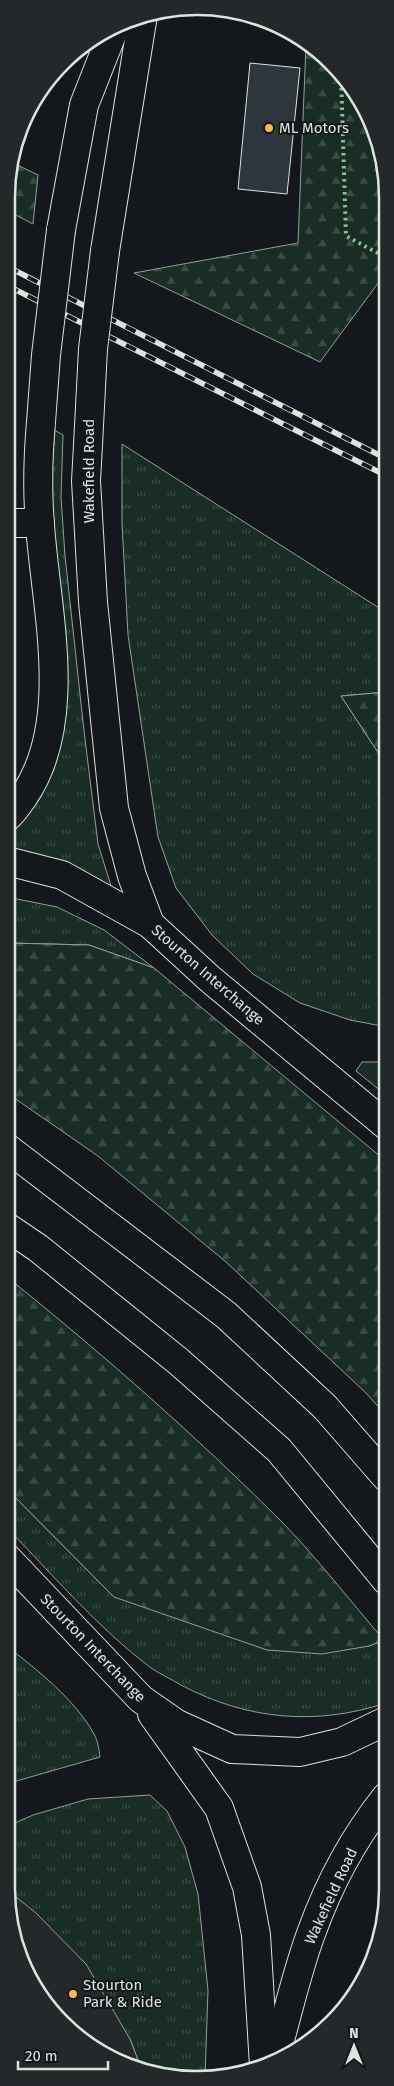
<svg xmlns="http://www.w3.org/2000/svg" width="394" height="2086" font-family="'Fira Sans',sans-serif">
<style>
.grass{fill:url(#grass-tufts);stroke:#939e99}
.forest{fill:url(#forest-firs);stroke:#939e99}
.parking{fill:#24282b;stroke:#939e99}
.building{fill:#2c363c;stroke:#d8e6dc}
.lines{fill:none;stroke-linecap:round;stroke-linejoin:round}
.minor-casing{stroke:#d8e6dc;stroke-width:30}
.primary-casing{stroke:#d8e6dc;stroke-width:30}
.motorway-casing{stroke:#d8e6dc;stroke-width:30}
.minor{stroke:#14181c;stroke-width:28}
.primary{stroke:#14181c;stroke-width:28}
.motorway{stroke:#14181c;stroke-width:28}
.rail-casing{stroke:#d8e6dc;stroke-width:5.5}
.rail{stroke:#14181c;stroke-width:4;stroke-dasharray:11;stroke-linecap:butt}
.primary-bridge-casing{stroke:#d8e6dc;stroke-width:30;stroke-linecap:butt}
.primary-bridge{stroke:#14181c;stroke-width:28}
.hedge{stroke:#8ac095;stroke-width:4;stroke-dasharray:2.5 4;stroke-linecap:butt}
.poi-dot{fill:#ffb74d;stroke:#14181c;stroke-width:2}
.labels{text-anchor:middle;stroke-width:4;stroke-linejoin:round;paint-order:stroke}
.poi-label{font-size:15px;fill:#d8e6dc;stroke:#14181c;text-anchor:start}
.street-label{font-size:15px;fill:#d8e6dc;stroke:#14181c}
.rim{fill:none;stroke:#d8e6dc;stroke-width:2.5}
</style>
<defs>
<pattern id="grass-tufts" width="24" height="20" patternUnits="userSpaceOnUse" patternTransform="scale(1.25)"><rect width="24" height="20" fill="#1a2d24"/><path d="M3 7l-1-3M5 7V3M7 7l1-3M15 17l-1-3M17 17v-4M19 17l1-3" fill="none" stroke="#3b4b43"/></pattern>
<pattern id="forest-firs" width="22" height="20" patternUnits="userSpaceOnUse" patternTransform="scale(1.25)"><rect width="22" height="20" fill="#1a2d24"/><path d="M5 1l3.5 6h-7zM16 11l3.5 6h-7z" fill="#3b4b43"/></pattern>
</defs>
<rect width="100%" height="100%" fill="#14181c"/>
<!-- grass -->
<g class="grass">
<path d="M 49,427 L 63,435 L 61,497 L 65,556 L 84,731 L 98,844 L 112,889 L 7,854 L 7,831 L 41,789 L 54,548 Z"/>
<path d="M 122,444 L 387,613 L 387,692 L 341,696 L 387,766 L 387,1027 L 350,1020 L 300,1003 L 253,974 L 212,935 L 176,888 L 158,837 L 128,635 L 122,523 Z"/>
<path d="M 7,897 L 57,907 L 104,930 L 154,968 L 89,945 L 7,943 Z"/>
<path d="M 362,1062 L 387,1062 L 387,1096 L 356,1071 Z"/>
<path d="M 7,1489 L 114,1597 L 369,1646 L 384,1640 L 386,1644 L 386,1703 C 316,1726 247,1720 181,1685 C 171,1679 160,1674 151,1668 C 98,1628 53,1575 7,1528 Z"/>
<path d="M 6,1646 C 36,1668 77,1702 94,1734 C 98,1741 99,1750 100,1757 L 6,1784 Z"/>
<path d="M 150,1795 L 167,1811 L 185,1847 L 198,1894 L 208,1990 L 205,2077 L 185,2079 L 141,2068 L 130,2039 L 6,1889 L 6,1827 L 33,1815 L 88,1799 Z"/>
</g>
<!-- forest -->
<g class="forest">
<path d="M 306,44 L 332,62 L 368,113 L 387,184 L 387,271 L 320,362 L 134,273 L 298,243 Z"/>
<path d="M 11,162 L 38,175 L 33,224 L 8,211 L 8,172 Z"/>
<path d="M 8,370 L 15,374 L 12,408 L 13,446 L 8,445 Z"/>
<path d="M 387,692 L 387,766 L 341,696 Z"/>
<path d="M 7,943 L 89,945 L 154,968 L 387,1162 L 386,1415 L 365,1392 L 226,1262 L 98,1156 L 7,1093 Z"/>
<path d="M 7,1277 C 103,1354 195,1435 282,1522 C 318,1559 350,1601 384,1640 L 369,1646 L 322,1654 L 267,1650 L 114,1597 L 7,1489 Z"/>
<path d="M 385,1917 L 368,1974 L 354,1991 L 355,1988 Z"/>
</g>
<!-- parking -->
<path class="parking" d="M 6,1889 L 36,1913 L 86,1964 L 130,2039 L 141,2068 L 113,2060 L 62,2024 L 21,1962 Z"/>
<!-- building -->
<path class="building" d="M 250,63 L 300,68 L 287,194 L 238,189 Z"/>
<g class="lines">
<defs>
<path id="minor" d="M 8,523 L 40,523"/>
<g id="primary">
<path d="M 61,230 L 84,105 L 114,29"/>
<path d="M 105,251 L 143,15"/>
<path d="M 88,445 L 86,481 L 93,602 L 114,808 L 132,876 L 150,924"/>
<path d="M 7,817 C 14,811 19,803 24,796 C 75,721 46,610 40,525 C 37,490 38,456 41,422"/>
<path d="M 7,861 L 62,875 L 150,924 L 210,979 L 387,1126"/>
<path d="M 7,1558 L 141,1699 L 177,1724 L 232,1749 L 300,1752 L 342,1742 L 386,1721"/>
<path d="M 152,1714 L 219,1808 L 247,1887 L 256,1935 L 264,2066"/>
<path d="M 274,2061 C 287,2018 296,1973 312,1931 C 329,1884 355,1836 386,1797"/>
</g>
<g id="motorway">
<path d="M 7,1148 L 226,1315 L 325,1407 L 386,1477"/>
<path d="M 7,1227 L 38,1248 L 178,1361 L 279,1450 L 386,1580"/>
</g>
</defs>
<!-- minor casing -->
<use href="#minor" class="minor-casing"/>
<!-- primary casing -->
<use href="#primary" class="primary-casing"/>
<!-- motorway casing -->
<use href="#motorway" class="motorway-casing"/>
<!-- minor -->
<use href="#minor" class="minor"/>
<!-- primary -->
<use href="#primary" class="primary"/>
<!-- motorway -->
<use href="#motorway" class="motorway"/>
<defs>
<g id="rail">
<path d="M 8,267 L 387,459"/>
<path d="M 8,286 L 387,476"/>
</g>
</defs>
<!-- rail casing -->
<use href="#rail" class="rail-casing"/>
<!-- rail -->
<use href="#rail" class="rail"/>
<defs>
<g id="primary-bridge">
<path d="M 41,422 L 46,355 L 61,230"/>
<path d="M 88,445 L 93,349 L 105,251"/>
</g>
</defs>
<!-- primary-bridge casing -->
<use href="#primary-bridge" class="primary-bridge-casing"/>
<!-- primary-bridge -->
<use href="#primary-bridge" class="primary-bridge"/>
<!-- hedge -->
<path class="hedge" d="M 341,75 L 346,236 L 387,258"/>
</g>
<!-- markers -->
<g class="poi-dot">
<circle cx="269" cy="128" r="5"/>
<circle cx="73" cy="1994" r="5"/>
</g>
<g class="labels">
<!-- poi labels -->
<g class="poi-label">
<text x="279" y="133">ML Motors</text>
<text x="83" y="1990">Stourton<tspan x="83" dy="17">Park &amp; Ride</tspan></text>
</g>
<!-- street labels -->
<g class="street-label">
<text transform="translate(89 471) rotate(-90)" y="5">Wakefield Road</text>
<text transform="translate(208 975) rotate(41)" y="5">Stourton Interchange</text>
<text transform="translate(93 1648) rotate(46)" y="5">Stourton Interchange</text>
<text transform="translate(331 1896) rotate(-65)" y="5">Wakefield Road</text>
</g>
</g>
<!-- crop -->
<path d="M0 0H394V2086H0ZM197 15H197A182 182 0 0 1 379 197V1889A182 182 0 0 1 197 2071H197A182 182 0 0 1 15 1889V197A182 182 0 0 1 197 15Z" fill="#24282b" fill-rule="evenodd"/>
<path class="rim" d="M197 15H197A182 182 0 0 1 379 197V1889A182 182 0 0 1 197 2071H197A182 182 0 0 1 15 1889V197A182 182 0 0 1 197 15Z"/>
<!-- north arrow -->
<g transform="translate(354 2046)" stroke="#14181c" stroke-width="4" paint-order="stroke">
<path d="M0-4L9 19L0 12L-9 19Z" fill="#d8e6dc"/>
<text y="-8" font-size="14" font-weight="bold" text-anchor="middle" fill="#d8e6dc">N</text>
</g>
<!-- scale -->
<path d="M18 2061v8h90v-8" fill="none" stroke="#d8e6dc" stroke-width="2.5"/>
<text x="25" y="2061" font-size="15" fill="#d8e6dc" stroke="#14181c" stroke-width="4" paint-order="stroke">20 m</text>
</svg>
